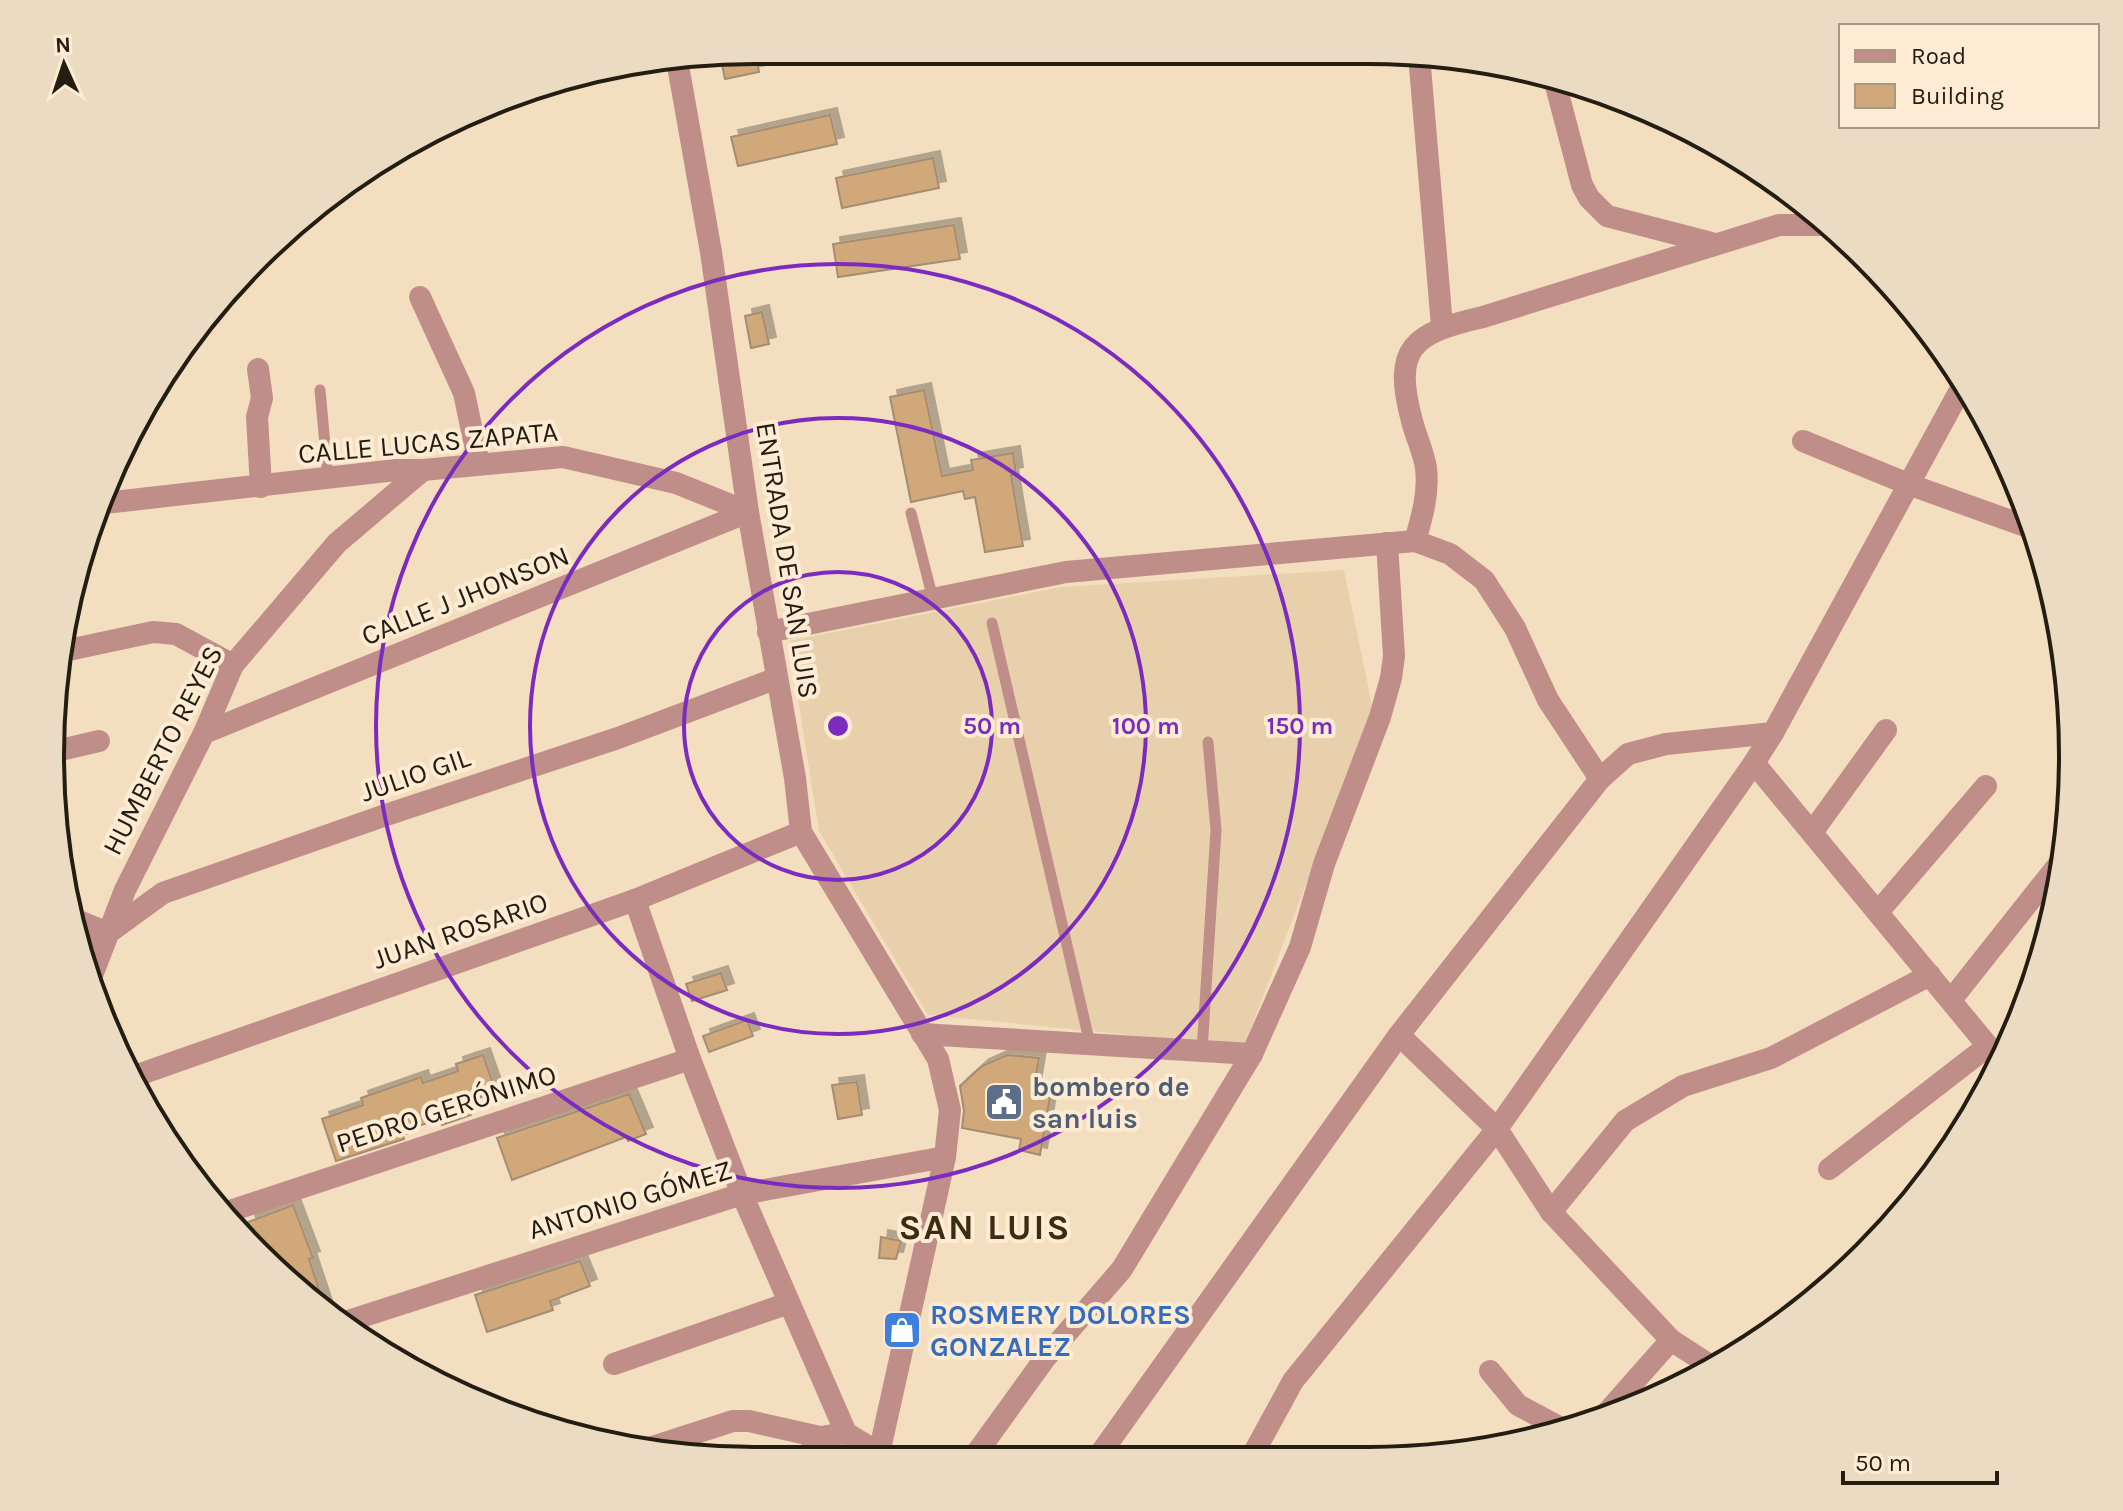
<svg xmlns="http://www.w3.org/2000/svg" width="2123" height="1511" font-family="Karla,sans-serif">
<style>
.built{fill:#e9d0ac}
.building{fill:#d0a879;stroke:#a48d73;stroke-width:2;filter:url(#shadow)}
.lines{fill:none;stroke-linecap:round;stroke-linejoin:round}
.lane{stroke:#c08e89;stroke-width:11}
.street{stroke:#c08e89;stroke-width:22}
.ring{fill:none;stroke:#7b2cbf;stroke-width:4}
.labels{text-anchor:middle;stroke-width:8;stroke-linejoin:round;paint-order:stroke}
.street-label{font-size:28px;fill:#241d11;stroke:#fdecd3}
.service-label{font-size:28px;font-weight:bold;fill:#4e5e75;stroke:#fdecd3;text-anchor:start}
.shop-label{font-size:28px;font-weight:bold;fill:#366cbe;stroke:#fdecd3;text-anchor:start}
.district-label{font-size:36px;font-weight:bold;letter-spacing:2px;fill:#3c2c12;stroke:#fdecd3}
.rim{fill:none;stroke:#241d11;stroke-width:4}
.centre{fill:#7b2cbf;stroke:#fdecd3;stroke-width:4}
.ring-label{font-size:24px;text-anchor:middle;font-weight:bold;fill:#7b2cbf;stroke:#fdecd3;stroke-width:8;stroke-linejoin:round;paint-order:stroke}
</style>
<defs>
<filter id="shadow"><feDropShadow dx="7" dy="-7" stdDeviation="0" flood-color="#0004"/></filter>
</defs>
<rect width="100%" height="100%" fill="#f3debf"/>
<!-- built -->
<path class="built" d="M 1344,570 L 1373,710 L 1244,1046 L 928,1015 L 819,831 L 789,641 L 1061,587 Z"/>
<!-- building -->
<g class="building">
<path d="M 755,50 L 759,72 L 725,79 L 720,55 Z"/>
<path d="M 830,115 L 837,144 L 738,166 L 731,137 Z"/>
<path d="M 933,158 L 939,188 L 842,208 L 836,178 Z"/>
<path d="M 954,225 L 960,259 L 838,277 L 833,244 Z"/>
<path d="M 762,312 L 769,344 L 751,348 L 745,316 Z"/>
<path d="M 924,390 L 942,476 L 973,470 L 971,460 L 1013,453 L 1016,474 L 1011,475 L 1023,546 L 985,552 L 975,497 L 965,499 L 963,491 L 911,502 L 890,397 Z"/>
<path d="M 721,973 L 727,990 L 692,1001 L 686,984 Z"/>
<path d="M 747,1020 L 753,1036 L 709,1052 L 703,1036 Z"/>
<path d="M 483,1055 L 496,1092 L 466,1102 L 471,1115 L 442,1125 L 440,1119 L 402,1131 L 404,1139 L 336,1161 L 322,1119 L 363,1105 L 361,1098 L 421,1077 L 423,1083 L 458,1071 L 456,1064 Z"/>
<path d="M 1007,1055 L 1039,1058 L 1033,1093 L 1050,1097 L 1040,1155 L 1019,1150 L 1021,1139 L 962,1128 L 964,1111 L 960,1086 L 982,1066 Z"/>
<path d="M 857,1082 L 862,1115 L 838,1119 L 832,1085 Z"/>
<path d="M 629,1094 L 646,1134 L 628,1141 L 626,1137 L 512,1180 L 497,1138 Z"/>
<path d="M 293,1205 L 313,1258 L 309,1259 L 328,1316 L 298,1289 L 290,1268 L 280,1272 L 259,1252 L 248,1222 Z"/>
<path d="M 881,1237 L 901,1241 L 896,1259 L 879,1258 Z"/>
<path d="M 580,1261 L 590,1286 L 550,1301 L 553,1310 L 487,1332 L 475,1295 Z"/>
</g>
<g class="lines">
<!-- lane -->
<g class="lane">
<path d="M 320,390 L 328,478"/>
<path d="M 911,513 L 933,599"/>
<path d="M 992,623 L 1090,1044"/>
<path d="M 1202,1051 L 1216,830 L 1208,742"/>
</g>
<!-- street -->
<g class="street">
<path d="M 1419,55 L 1442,326"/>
<path d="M 677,60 L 711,252 L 748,512 L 795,778 L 801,832 L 938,1059 L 950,1110 L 945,1157 L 878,1458"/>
<path d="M 1555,82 L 1582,185 L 1589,198 L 1607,216 L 1715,244"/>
<path d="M 420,297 L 464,393 L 479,464"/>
<path d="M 258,369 L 262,398 L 257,417 L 261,487"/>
<path d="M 1803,441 L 1908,484 L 2036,530"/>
<path d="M 105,503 L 396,470 L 423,470 L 563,457 L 676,483 L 748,512"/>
<path d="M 1415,541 C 1422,517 1429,494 1426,468 C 1424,453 1416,437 1412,421 C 1392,347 1413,333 1483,317 L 1779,225 L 1818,225"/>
<path d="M 768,632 L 1066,572 L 1415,541 L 1450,554 L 1484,580 L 1515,628 L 1548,700 L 1600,779"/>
<path d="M 59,652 L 153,632 L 176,634 L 233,665"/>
<path d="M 204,733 L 748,512"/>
<path d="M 56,751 L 99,741"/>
<path d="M 1754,763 L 2002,1063"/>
<path d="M 1813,831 L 1886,730"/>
<path d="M 635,900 L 690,1059 L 742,1194 L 846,1433 L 887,1458"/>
<path d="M 1878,912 L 1986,786"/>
<path d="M 76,920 L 108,933"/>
<path d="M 82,942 L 108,933 L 163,893 L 383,816 L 618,738 L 777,678"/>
<path d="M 91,978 L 125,890 L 204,733 L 233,665 L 337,543 L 423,470"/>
<path d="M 1951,1000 L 2062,860"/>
<path d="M 922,1034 L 1252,1054"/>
<path d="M 1399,1035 L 1497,1129 L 1551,1212 L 1671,1340 L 1708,1364"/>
<path d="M 135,1076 L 635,900 L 801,832"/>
<path d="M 1829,1169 L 1988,1046"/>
<path d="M 1551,1212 L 1625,1121 L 1683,1086 L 1771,1058 L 1930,975"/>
<path d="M 221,1214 L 690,1059"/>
<path d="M 339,1324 L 742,1194 L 945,1157"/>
<path d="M 614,1364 L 789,1303"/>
<path d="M 1490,1371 L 1518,1405 L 1561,1428"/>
<path d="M 1603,1417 L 1671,1340"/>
<path d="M 646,1449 L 733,1421 L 749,1421 L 820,1437 L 846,1433"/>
<path d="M 1252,1456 L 1293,1381 L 1497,1129 L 1754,763 L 1773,733 L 1964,383"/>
<path d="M 1098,1457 L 1399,1035 L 1600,779 L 1628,754 L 1666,744 L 1773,733"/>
<path d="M 973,1458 L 1046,1357 L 1122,1269 L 1252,1054 L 1300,947 L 1324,864 L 1380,717 L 1391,678 L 1394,656 L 1387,543"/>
<path d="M 805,1459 L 820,1437"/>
</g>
</g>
<!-- distance rings -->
<g class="ring">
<circle cx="838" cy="726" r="154"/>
<circle cx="838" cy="726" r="308"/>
<circle cx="838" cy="726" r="462"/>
</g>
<!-- icons -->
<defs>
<symbol id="civic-square" viewBox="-11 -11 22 22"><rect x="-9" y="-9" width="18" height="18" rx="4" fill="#5c6f8a" stroke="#fdecd3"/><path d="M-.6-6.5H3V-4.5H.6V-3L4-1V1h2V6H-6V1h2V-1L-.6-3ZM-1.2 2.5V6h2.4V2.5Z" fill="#fff"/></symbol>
<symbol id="shop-square" viewBox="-11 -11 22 22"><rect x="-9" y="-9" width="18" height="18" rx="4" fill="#3f7fe0" stroke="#fdecd3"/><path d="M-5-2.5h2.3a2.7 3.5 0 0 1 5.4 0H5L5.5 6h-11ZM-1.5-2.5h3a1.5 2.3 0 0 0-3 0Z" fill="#fff"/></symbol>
</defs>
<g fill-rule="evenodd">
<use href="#civic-square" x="982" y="1080" width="44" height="44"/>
<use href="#shop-square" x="880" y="1308" width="44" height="44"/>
</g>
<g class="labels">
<!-- street labels -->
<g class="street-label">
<text transform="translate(428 442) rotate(-5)" y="10">CALLE LUCAS ZAPATA</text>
<text transform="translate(788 560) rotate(81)" y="10">ENTRADA DE SAN LUIS</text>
<text transform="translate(465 595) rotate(-22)" y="10">CALLE J JHONSON</text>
<text transform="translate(162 750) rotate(-63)" y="10">HUMBERTO REYES</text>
<text transform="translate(415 774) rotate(-19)" y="10">JULIO GIL</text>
<text transform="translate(460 930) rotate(-19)" y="10">JUAN ROSARIO</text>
<text transform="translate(446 1108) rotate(-18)" y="10">PEDRO GERÓNIMO</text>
<text transform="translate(630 1199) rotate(-17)" y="10">ANTONIO GÓMEZ</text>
</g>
<!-- service labels -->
<g class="service-label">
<text x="1032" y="1096">bombero de<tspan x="1032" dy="32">san luis</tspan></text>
</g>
<!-- shop labels -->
<g class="shop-label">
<text x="930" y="1324">ROSMERY DOLORES<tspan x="930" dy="32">GONZALEZ</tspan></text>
</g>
<!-- district labels -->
<g class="district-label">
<text x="985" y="1239">SAN LUIS</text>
</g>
</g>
<!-- crop -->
<path d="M0 0H2123V1511H0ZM755 64H1368A691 691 0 0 1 2059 755V756A691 691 0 0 1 1368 1447H755A691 691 0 0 1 64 756V755A691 691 0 0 1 755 64Z" fill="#ecdbc3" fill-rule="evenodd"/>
<path class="rim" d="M755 64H1368A691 691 0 0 1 2059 755V756A691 691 0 0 1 1368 1447H755A691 691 0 0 1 64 756V755A691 691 0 0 1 755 64Z"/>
<circle cx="838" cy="726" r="12" class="centre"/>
<g class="ring-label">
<text x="992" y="734">50 m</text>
<text x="1146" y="734">100 m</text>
<text x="1300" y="734">150 m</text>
</g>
<!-- legend -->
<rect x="1839" y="24" width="260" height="104" fill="#fdecd3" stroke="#a69985" stroke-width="2"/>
<rect x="1855" y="50" width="40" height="12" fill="#c08e89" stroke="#a69985" stroke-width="2"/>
<text x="1911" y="64" font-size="24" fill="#241d11">Road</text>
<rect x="1855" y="84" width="40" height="24" fill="#d0a879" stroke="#a69985" stroke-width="2"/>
<text x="1911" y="104" font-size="24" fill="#241d11">Building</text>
<!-- north arrow -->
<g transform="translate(64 64) rotate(357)" stroke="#fdecd3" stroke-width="6" paint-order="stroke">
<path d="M0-6L14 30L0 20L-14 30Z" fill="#241d11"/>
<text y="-12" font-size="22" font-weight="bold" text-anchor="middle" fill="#241d11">N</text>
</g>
<!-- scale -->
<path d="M1843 1471v12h154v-12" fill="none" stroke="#241d11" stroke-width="4"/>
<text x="1855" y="1471" font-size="24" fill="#241d11" stroke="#fdecd3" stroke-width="6" paint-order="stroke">50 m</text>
</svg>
